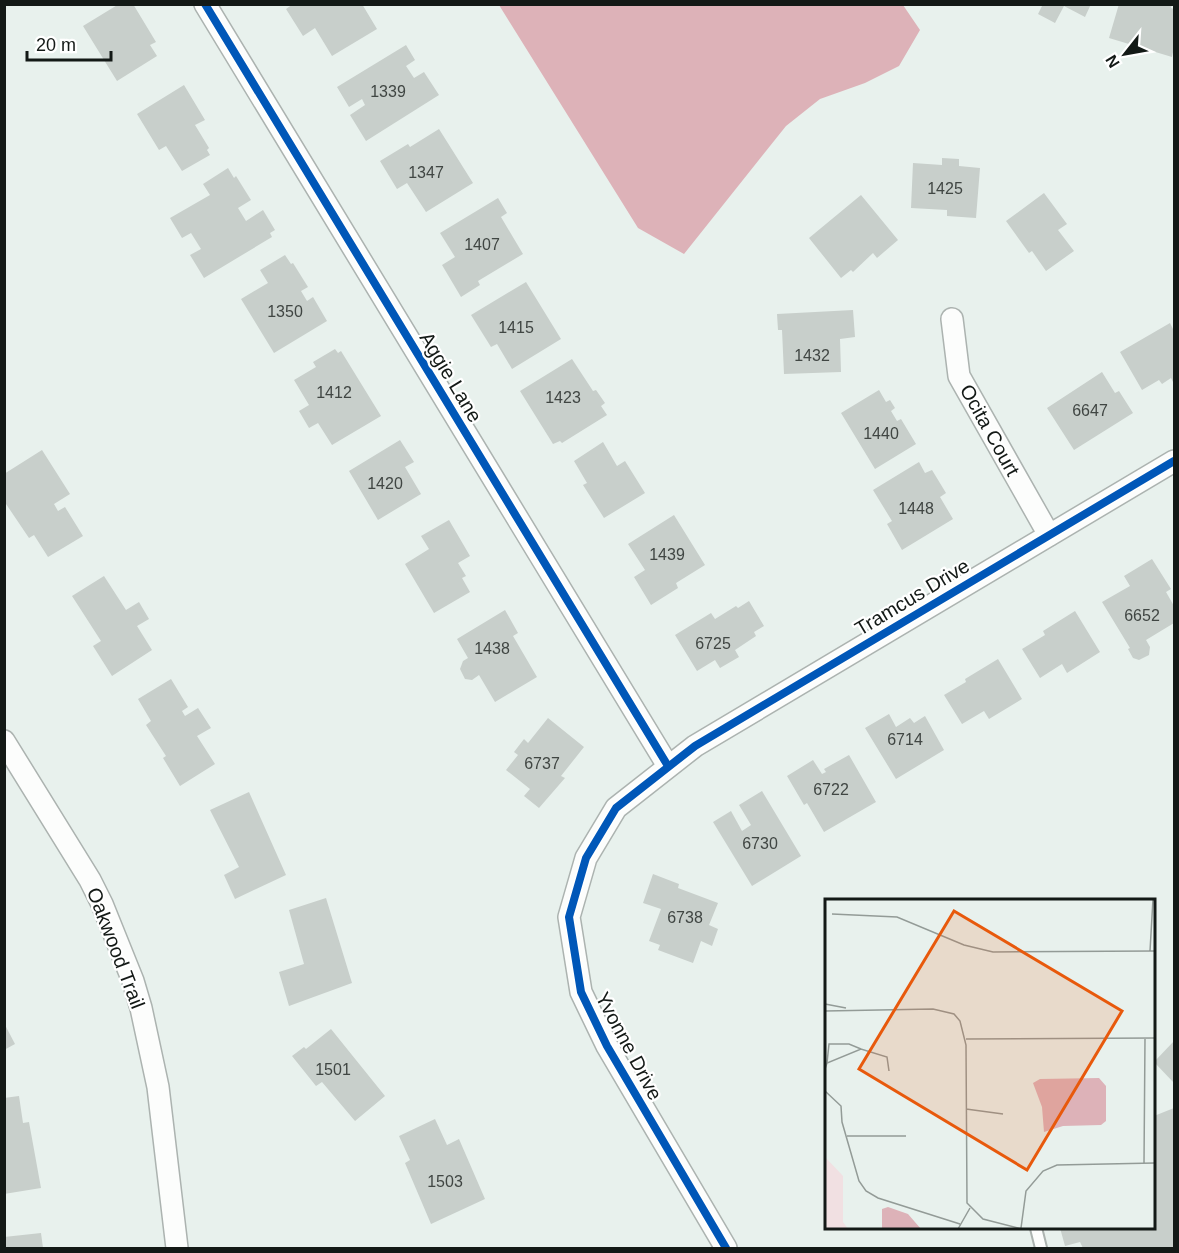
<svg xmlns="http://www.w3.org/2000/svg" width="1179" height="1253" font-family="Helvetica,sans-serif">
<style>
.water{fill:#ddb2b8}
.building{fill:#c8cfcb}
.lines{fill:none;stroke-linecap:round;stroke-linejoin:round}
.lane-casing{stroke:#acb3b0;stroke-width:14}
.street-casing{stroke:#acb3b0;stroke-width:24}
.lane{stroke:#fcfdfc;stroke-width:10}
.street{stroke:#fcfdfc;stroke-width:21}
.cycleway-casing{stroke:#fff;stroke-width:11}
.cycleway{stroke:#0057b8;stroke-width:8}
.labels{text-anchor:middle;stroke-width:4.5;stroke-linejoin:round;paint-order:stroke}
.number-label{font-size:16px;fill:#404643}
.street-label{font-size:20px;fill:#131916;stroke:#fff}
.inset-road{fill:none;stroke:#939b97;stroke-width:1.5}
.view{fill:#e8590c;fill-opacity:0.15;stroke:#e8590c;stroke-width:3}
.inset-edge{fill:none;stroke:#131916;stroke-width:3}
</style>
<rect width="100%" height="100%" fill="#e8f1ed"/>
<!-- water -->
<path class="water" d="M 499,5 L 903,5 L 920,30 L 899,66 L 865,83 L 820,99 L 786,126 L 684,254 L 638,228 Z"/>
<!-- building -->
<g class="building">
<path d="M 119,4 L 133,4 L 156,42 L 150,45 L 157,56 L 117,81 L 83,26 Z"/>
<path d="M 293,4 L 362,4 L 377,29 L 332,56 L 315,28 L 303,36 L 286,9 Z"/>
<path d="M 1043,4 L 1091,4 L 1085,17 L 1064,6 L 1055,23 L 1038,14 Z"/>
<path d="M 1119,4 L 1172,4 L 1171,8 L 1174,9 L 1174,47 L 1172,57 L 1109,38 Z"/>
<path d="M 406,45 L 415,60 L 406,66 L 414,78 L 424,72 L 439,95 L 366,141 L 350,115 L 365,105 L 362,99 L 349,107 L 337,87 Z"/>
<path d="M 184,85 L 205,120 L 195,125 L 209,148 L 207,150 L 210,155 L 182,171 L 166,146 L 159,150 L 137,114 Z"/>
<path d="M 439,129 L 473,183 L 426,212 L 407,183 L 397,189 L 380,161 L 408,144 L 410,147 Z"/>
<path d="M 942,158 L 959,159 L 959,166 L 980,168 L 976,218 L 947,216 L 947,210 L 911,208 L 913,163 L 942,165 Z"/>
<path d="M 228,168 L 234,178 L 236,176 L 251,200 L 238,208 L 246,221 L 263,210 L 275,230 L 270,233 L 272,237 L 204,278 L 190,255 L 201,249 L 191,233 L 182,238 L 170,218 L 210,195 L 203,184 Z"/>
<path d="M 1044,193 L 1067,224 L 1058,230 L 1074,251 L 1046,271 L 1032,251 L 1029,253 L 1006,221 Z"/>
<path d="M 861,195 L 898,240 L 877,258 L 873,253 L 853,272 L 851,270 L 841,278 L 809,238 Z"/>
<path d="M 498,198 L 507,213 L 501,217 L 523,254 L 478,281 L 480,285 L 461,297 L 442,265 L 455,257 L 440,233 Z"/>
<path d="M 285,255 L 291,264 L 293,263 L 308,287 L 301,291 L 307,301 L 313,297 L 327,321 L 274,353 L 241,299 L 268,283 L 260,270 Z"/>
<path d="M 526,282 L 561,339 L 512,369 L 497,344 L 491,347 L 471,315 Z"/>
<path d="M 853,310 L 855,337 L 840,339 L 841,372 L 784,374 L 782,330 L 778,330 L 777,314 Z"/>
<path d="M 1170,323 L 1174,331 L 1174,384 L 1171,378 L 1162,384 L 1159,380 L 1142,390 L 1120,352 Z"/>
<path d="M 335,349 L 338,353 L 341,351 L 381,416 L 332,445 L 318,423 L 309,428 L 299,411 L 309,405 L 294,380 L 316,367 L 313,362 Z"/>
<path d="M 572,359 L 593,391 L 596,390 L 605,403 L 601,406 L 607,415 L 562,443 L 560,441 L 553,444 L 520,391 Z"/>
<path d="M 1102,372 L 1115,393 L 1119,391 L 1133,413 L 1074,450 L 1047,408 Z"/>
<path d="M 879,390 L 886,402 L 890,400 L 895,408 L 891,411 L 897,421 L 901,419 L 916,444 L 875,469 L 841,413 Z"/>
<path d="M 400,440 L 414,462 L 405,467 L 421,494 L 378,520 L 349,471 Z"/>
<path d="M 603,442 L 617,466 L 625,461 L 645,493 L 604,518 L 583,485 L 587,483 L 574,461 Z"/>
<path d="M 42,450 L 70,494 L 54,504 L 58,511 L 65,507 L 83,536 L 48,557 L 34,535 L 29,538 L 4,501 L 4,474 Z"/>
<path d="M 919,462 L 925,473 L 932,470 L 946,493 L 940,497 L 953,519 L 902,550 L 887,524 L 892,521 L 873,490 Z"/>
<path d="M 674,515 L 705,565 L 676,583 L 678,588 L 651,605 L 634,577 L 645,570 L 628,544 Z"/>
<path d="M 449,520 L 470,556 L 458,563 L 466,576 L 462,578 L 470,592 L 434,613 L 405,564 L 429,549 L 421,536 Z"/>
<path d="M 1152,559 L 1171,589 L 1166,592 L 1174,606 L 1174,623 L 1146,640 L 1150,647 L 1149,655 L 1139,660 L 1133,658 L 1128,649 L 1130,648 L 1102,602 L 1130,586 L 1124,576 Z"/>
<path d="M 104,576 L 126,610 L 139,602 L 149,619 L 137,626 L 152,650 L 112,676 L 93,646 L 101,641 L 72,596 Z"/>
<path d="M 749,601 L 764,626 L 754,632 L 756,636 L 735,650 L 739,657 L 720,668 L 715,660 L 697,671 L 675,635 L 711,613 L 715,619 L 736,606 L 738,608 Z"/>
<path d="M 505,610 L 518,633 L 513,636 L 537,677 L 495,702 L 479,675 L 472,680 L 465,679 L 460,669 L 463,661 L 468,658 L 457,639 Z"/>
<path d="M 1075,611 L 1100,652 L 1067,673 L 1062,664 L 1040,678 L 1022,649 L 1045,635 L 1043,631 Z"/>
<path d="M 998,659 L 1022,699 L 989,719 L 984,711 L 962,724 L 944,695 L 966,682 L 965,679 Z"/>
<path d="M 171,679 L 188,707 L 182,711 L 185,716 L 198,708 L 211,728 L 197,736 L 215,764 L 180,786 L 163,758 L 166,756 L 146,725 L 151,721 L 138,699 Z"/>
<path d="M 889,714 L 896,727 L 910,718 L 914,723 L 925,716 L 944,750 L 896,779 L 865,728 Z"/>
<path d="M 548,718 L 584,747 L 561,776 L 565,778 L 539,808 L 524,796 L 530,789 L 506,770 L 518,755 L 514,752 L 524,739 L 528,743 Z"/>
<path d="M 849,755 L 876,802 L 824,832 L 807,803 L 804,805 L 787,776 L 813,760 L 822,774 L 826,772 L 824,769 Z"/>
<path d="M 762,791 L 801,856 L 752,886 L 713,822 L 731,811 L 742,831 L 751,825 L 739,805 Z"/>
<path d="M 249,792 L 286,875 L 235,899 L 224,875 L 239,867 L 210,810 Z"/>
<path d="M 653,874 L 679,884 L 678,888 L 718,903 L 709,925 L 718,929 L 712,946 L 701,941 L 693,963 L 658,950 L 660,945 L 649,941 L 661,909 L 643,903 Z"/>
<path d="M 326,898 L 352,983 L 289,1006 L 279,972 L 304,964 L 289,910 Z"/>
<path d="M 4,1023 L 15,1044 L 4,1050 Z"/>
<path d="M 331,1029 L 385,1096 L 355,1121 L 322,1082 L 316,1086 L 292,1056 L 304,1047 L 306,1049 Z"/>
<path d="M 1174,1041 L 1174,1083 L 1154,1062 Z"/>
<path d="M 19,1096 L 23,1123 L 29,1122 L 41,1188 L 4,1194 L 4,1098 Z"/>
<path d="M 1174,1108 L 1174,1248 L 1083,1248 L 1080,1242 L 1065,1246 L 1060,1228 L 1154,1228 L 1154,1116 Z"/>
<path d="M 435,1119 L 447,1145 L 459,1139 L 485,1199 L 431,1224 L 405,1163 L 410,1160 L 399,1136 Z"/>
<path d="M 41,1233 L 43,1248 L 4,1248 L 4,1237 Z"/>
</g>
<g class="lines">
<defs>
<path id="lane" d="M 1036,1228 L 1041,1248"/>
<g id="street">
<path d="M 205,4 L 668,766"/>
<path d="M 952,319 L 959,376 L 1049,535"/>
<path d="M 4,741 L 90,880 L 102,904 L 133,981 L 141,1008 L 158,1087 L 177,1248"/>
<path d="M 726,1248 L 607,1046 L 581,992 L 569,917 L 586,858 L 616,808 L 695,746 L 1174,461"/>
</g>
</defs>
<!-- lane casing -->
<use href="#lane" class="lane-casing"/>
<!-- street casing -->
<use href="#street" class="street-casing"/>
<!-- lane -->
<use href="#lane" class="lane"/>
<!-- street -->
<use href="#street" class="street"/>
<defs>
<g id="cycleway">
<path d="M 205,4 L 668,766"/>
<path d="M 726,1248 L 607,1046 L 581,992 L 569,917 L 586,858 L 616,808 L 695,746 L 1174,461"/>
</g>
</defs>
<!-- cycleway casing -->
<use href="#cycleway" class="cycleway-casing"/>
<!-- cycleway -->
<use href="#cycleway" class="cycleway"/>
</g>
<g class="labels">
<!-- number labels -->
<g class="number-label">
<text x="388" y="97">1339</text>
<text x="426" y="178">1347</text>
<text x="945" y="194">1425</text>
<text x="482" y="250">1407</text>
<text x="285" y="317">1350</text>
<text x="516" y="333">1415</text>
<text x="812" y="361">1432</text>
<text x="334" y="398">1412</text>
<text x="563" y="403">1423</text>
<text x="1090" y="416">6647</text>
<text x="881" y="439">1440</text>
<text x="385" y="489">1420</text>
<text x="916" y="514">1448</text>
<text x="667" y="560">1439</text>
<text x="1142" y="621">6652</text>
<text x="713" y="649">6725</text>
<text x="492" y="654">1438</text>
<text x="905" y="745">6714</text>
<text x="542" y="769">6737</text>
<text x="831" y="795">6722</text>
<text x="760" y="849">6730</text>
<text x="685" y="923">6738</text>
<text x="333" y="1075">1501</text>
<text x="445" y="1187">1503</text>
</g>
<!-- street labels -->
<g class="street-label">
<text transform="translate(451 377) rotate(59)" y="7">Aggie Lane</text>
<text transform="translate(990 430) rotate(61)" y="7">Ocita Court</text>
<text transform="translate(912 597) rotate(-31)" y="7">Tramcus Drive</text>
<text transform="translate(116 948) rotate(69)" y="7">Oakwood Trail</text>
<text transform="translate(629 1046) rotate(62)" y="7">Yvonne Drive</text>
</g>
</g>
<!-- overview -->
<g transform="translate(825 899)">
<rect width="330" height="330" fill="#e8f1ed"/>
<path d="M 0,258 L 18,277 L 18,323 L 23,330 L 0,330 Z" fill="#f1e0e2"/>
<path d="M 274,179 L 281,187 L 281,222 L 276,226 L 238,227 L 219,233 L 217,208 L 208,184 L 215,180 ZM 63,308 L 83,315 L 96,330 L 57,330 L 57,310 Z" fill="#ddb2b8"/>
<path class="inset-road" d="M 7,15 L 72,18 L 139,46 L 168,53 L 330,52M 325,52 L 328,0M 0,105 L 21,109M 0,112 L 108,110 L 129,115 L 135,122 L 141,146 L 142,304 L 158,320 L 197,330M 141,140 L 330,139M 2,164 L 4,145 L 24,145 L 36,150M 0,170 L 2,164 L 36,150 L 62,158 L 64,172M 0,192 L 16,207 L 17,223 L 34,282 L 41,292 L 53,299 L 135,325M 141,210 L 178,215M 22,237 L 81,237M 319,264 L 320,139M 196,329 L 201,292 L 218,272 L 232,266 L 330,264M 133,330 L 145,309"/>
<path class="view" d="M 129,12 L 297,112 L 202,271 L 34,170 Z"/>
<rect width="330" height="330" class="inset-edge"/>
</g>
<!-- border -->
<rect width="1179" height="1253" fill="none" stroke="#131916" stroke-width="12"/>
<!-- north arrow -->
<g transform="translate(1125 54) rotate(239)" stroke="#ffffff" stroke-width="4.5" paint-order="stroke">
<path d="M0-4.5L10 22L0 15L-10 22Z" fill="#131916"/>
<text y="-9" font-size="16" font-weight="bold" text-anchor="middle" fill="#131916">N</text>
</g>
<!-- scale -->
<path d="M27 51v9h84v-9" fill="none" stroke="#131916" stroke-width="3"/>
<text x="36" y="51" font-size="18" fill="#131916" stroke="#ffffff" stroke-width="4.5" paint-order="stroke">20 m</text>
</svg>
